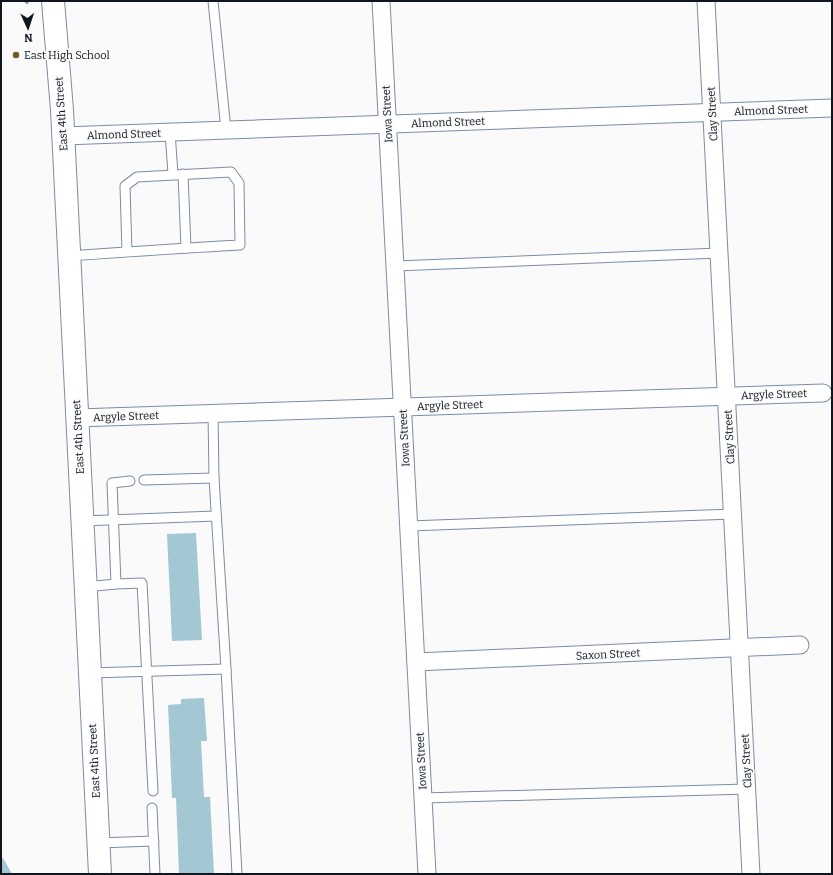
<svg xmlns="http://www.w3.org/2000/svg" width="833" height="875" font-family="Bitter,serif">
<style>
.building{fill:#a4c7d4}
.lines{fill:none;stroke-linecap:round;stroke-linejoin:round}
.lane-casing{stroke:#7b8ca4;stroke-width:11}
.street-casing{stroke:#7b8ca4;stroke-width:19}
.secondary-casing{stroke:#7b8ca4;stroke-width:24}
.path{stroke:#919498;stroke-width:2.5;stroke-dasharray:4 2;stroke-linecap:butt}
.lane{stroke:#fff;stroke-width:9}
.street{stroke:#fff;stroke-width:17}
.secondary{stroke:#fff;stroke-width:22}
.poi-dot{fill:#705828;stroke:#fafafa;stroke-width:1.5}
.labels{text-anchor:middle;stroke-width:3.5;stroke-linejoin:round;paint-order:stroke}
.poi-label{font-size:11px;fill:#0f161f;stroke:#fafafa;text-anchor:start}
.street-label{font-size:11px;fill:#0f161f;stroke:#fafafa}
</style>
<rect width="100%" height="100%" fill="#fafafa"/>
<!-- building -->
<g class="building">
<path d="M 196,533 L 202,640 L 172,641 L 167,534 Z"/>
<path d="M 204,698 L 207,741 L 201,741 L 204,797 L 210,797 L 214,874 L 179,874 L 176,798 L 172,798 L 168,705 L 181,704 L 181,699 Z"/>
<path d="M 3,858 L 12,874 L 1,874 L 1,859 Z"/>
</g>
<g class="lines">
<defs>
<g id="lane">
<path d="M 213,1 L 226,130"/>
<path d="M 170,132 L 173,174"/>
<path d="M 183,174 L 186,248"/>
<path d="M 69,256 C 126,252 183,248 240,245 L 239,183 L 231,172 L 137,177 L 125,186 L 127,252"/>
<path d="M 395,266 L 719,253"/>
<path d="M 213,413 L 214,478 L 226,669 L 237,874"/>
<path d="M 144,480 L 214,478"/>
<path d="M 82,521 L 216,516"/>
<path d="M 409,526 L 733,514"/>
<path d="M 116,584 L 112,483 L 130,481"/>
<path d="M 85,587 L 116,584 L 142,583 L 153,791"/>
<path d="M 89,673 L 226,669"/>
<path d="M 423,798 L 747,789"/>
<path d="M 152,808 L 155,874"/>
<path d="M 98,843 L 154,841"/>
</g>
<g id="street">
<path d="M 381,1 L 427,874"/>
<path d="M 706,1 L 751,874"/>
<path d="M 63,136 L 832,108"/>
<path d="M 77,418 L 823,393"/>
<path d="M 416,662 L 800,645"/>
</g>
<path id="secondary" d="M 53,1 L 62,110 L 100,874"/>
</defs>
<!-- lane casing -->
<use href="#lane" class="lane-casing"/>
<!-- street casing -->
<use href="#street" class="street-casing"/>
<!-- secondary casing -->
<use href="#secondary" class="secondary-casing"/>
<!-- path -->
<path class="path" d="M 25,1 L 29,4"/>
<!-- lane -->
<use href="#lane" class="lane"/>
<!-- street -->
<use href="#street" class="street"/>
<!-- secondary -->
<use href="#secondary" class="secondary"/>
</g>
<!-- markers -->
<circle class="poi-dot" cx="16" cy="55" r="4"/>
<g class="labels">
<!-- poi labels -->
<g class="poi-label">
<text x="24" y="59">East High School</text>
</g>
<!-- street labels -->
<g class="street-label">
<text transform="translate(771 110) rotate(-2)" y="4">Almond Street</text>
<text transform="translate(61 114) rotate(-94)" y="4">East 4th Street</text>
<text transform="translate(387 114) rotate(-93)" y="4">Iowa Street</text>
<text transform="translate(712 114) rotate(-93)" y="4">Clay Street</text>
<text transform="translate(448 122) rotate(-2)" y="4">Almond Street</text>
<text transform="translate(124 134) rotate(-2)" y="4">Almond Street</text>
<text transform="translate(774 394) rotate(-2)" y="4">Argyle Street</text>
<text transform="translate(450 405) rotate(-2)" y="4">Argyle Street</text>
<text transform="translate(126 416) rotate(-2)" y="4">Argyle Street</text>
<text transform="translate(78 437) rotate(-93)" y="4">East 4th Street</text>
<text transform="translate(729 437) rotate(-93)" y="4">Clay Street</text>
<text transform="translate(404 438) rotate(-93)" y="4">Iowa Street</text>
<text transform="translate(608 654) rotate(-3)" y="4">Saxon Street</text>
<text transform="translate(94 761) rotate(-93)" y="4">East 4th Street</text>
<text transform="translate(421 761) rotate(-93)" y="4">Iowa Street</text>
<text transform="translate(746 761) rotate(-93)" y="4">Clay Street</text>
</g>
</g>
<!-- border -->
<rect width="833" height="875" fill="none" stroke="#0f161f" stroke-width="4"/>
<!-- north arrow -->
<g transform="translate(28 28) rotate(177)" stroke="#fafafa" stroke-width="3" paint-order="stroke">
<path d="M0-3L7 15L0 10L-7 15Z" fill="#0f161f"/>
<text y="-6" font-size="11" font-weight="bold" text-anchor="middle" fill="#0f161f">N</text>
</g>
</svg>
